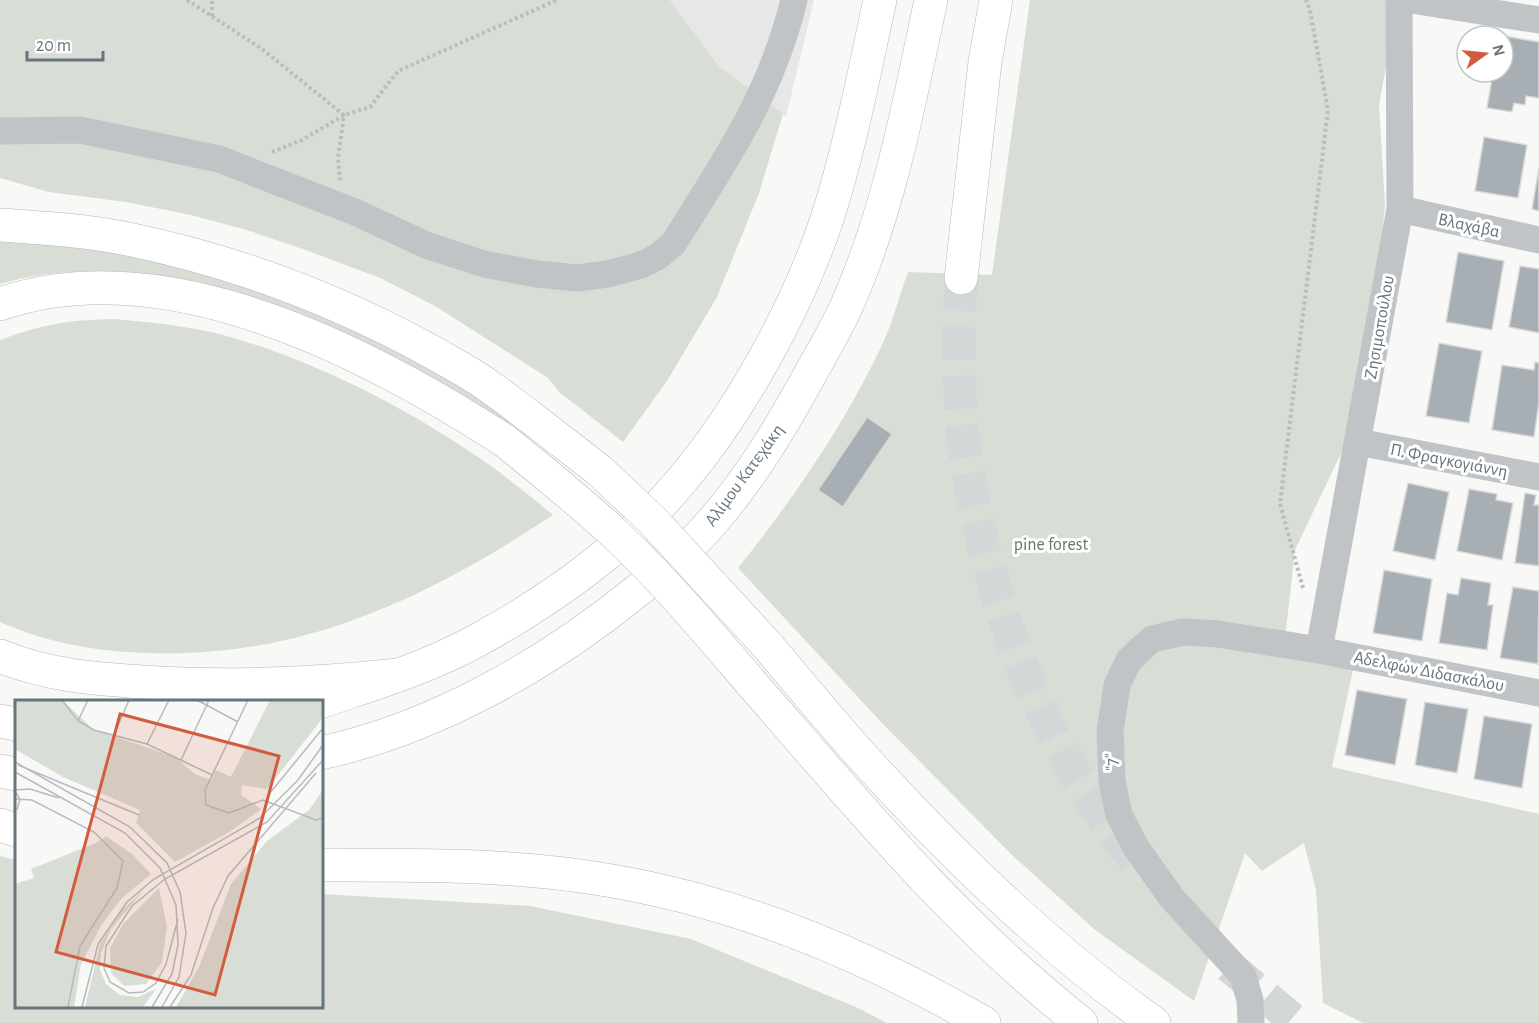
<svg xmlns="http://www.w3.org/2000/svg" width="1539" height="1023" font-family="'Alegreya Sans',sans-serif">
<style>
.built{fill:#e6e7e6}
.green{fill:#d8ddd6}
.building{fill:#a8afb4;stroke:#dadad9;stroke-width:1.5}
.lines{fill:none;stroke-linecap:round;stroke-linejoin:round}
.highway-tunnel{stroke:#d4d7d8;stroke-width:33;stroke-dasharray:33 16;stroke-linecap:butt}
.major-casing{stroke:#b4b8bb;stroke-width:34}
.highway-casing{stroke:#b4b7ba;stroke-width:34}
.path{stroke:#babdbf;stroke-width:4;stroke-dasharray:3 3;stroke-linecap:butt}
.minor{stroke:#c0c4c7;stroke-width:27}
.major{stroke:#fff;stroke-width:33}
.highway{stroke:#fff;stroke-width:33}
.highway-bridge-casing{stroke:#b4b7ba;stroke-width:34;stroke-linecap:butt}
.highway-bridge{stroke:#fff;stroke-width:33}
.labels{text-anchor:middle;stroke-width:6;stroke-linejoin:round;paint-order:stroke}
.street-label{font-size:18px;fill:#66747e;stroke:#fff}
.park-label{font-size:18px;fill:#687765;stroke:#fff}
.inset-road{fill:none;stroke:#b5bbbf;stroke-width:1.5}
.view{fill:#d15d3e;fill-opacity:0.15;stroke:#d15d3e;stroke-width:3}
.inset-edge{fill:none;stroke:#66747e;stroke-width:3}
</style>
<rect width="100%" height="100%" fill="#f8f8f6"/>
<!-- built -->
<path class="built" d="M 670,0 L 814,0 L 786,117 L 720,67 Z"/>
<!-- green -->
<g class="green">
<path d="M 0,0 L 670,0 L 720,67 L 783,114 L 759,193 L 717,297 L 667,381 L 623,442 L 558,391 L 548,378 L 435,306 L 380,278 L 314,253 L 247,230 L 191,215 L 126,202 L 49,192 L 0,178 Z"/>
<path d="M 1030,0 L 1398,0 L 1379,105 L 1385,205 L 1366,401 L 1295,550 L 1283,656 L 1353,670 L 1332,767 L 1539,814 L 1539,1023 L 1363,1023 L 1323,1003 L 1316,890 L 1304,843 L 1262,871 L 1245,853 L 1194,1001 L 1094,929 L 1012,855 L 881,722 L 738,568 C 793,499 844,426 882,345 C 893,322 899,296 908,272 L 992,275 Z"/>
<path d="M 0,242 L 45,244 L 119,253 L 180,264 L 359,326 L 524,422 L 517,429 C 499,418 481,406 462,396 C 434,380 405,367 376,353 C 349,340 322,325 294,313 C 211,277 87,257 0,284 Z"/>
<path d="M 114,319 C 150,322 188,326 223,335 C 314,360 403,406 481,459 C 506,476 530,496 553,515 C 427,598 301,659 146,653 C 95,651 47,643 0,622 L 0,340 C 43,324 69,320 114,319 Z"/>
<path d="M 0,856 L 16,860 L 16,1006 L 321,1006 L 321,894 L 530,906 L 691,939 L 858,1008 L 887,1023 L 0,1023 Z"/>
</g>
<!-- building -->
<g class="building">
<path d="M 1499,35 L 1539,42 L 1539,98 L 1526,96 L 1525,105 L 1514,103 L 1512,112 L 1487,108 L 1493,72 L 1503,72 L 1503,36 Z"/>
<path d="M 1484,137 L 1527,145 L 1518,198 L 1475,191 Z"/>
<path d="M 1539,167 L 1539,211 L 1532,209 Z"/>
<path d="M 1458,252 L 1504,261 L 1492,330 L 1446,322 Z"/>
<path d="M 1520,266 L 1539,269 L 1539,333 L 1509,327 Z"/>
<path d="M 1439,343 L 1482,351 L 1469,423 L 1426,416 Z"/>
<path d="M 1535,362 L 1539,363 L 1539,402 L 1534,437 L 1492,430 L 1502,365 L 1534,370 Z"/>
<path d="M 867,417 L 892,434 L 843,507 L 818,490 Z"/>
<path d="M 1408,483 L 1449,492 L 1435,560 L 1393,551 Z"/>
<path d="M 1469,489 L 1497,494 L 1496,500 L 1513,503 L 1502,560 L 1457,551 Z"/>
<path d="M 1525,493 L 1536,495 L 1534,505 L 1539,505 L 1539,566 L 1515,563 Z"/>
<path d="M 1384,570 L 1432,579 L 1422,641 L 1373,633 Z"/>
<path d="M 1461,578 L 1491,583 L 1488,605 L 1493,605 L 1487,650 L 1439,643 L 1447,593 L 1458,595 Z"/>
<path d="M 1513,587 L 1539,591 L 1538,664 L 1500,658 Z"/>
<path d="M 1357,690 L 1407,699 L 1395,765 L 1345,755 Z"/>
<path d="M 1425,702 L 1468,709 L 1457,773 L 1415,765 Z"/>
<path d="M 1484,716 L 1532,724 L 1522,788 L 1474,779 Z"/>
</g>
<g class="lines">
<!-- highway-tunnel -->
<g class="highway-tunnel">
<path d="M 961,278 C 959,335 957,394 965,451 C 986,598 1042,747 1137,863"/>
<path d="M 1229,966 L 1297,1023"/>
</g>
<defs>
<g id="major">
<path d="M 320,702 C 372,684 427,668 476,641 C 548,602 624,548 677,486 C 739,414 797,309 827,219 C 850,148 864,73 880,0"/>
<path d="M 0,721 L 16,724"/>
<path d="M 321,753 C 436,728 547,664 637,591 C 664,570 691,547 713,521 C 753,475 784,422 813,369 C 825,348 837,327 847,305 C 890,208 909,103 931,0"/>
<path d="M 0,771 L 16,774"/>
</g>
<g id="highway">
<path d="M 0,225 C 41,228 82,230 123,238 C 242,262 357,307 462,369 C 486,382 507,400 529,416"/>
<path d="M 961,278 L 985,62 L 996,0"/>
<path d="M 0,304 C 166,247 368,352 505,441"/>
<path d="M 767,645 C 801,685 835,727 871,766 C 957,860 1050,950 1154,1023"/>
<path d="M 0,656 C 45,675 95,679 143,682 C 229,688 314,684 399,675"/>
<path d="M 753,685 C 856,803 957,926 1081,1023"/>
<path d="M 0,825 L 16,830"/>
<path d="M 321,865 C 412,865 504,864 594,878 C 733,899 863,953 984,1023"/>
</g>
</defs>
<!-- major casing -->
<use href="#major" class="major-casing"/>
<!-- highway casing -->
<use href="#highway" class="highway-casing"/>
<!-- path -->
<g class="path">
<path d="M 187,0 L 262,49 L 344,115 L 338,158 L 340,180"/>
<path d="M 212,16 L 212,0"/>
<path d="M 272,152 L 302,140 L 344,115 L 370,107 L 398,71 L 557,0"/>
<path d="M 1303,588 L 1280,504 L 1328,110 L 1310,10 L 1306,0"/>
</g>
<!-- minor -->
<g class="minor">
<path d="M 1411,0 L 1539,20"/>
<path d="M 0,131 L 80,130 L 219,159 L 355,212 L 426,245 L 484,264 L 537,274 L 577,278 L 608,274 L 641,265 L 657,257 L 673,244 C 724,163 771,95 794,0"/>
<path d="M 1400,209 L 1539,240"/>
<path d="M 1358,442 L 1539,477"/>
<path d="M 1319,650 L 1400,209 L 1399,0"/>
<path d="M 1251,1023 L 1250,1000 L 1243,976 L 1171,897 L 1137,849 L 1119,815 L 1112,781 L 1110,731 L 1117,685 L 1129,660 L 1152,639 L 1183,632 L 1218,634 L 1319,650 L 1539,693"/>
</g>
<!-- major -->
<use href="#major" class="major"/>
<!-- highway -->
<use href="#highway" class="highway"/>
<defs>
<g id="highway-bridge">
<path d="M 529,416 L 600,471 L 653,521 L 767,645"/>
<path d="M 505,441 C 543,472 581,502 617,536 C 666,582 709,634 753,685"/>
</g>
</defs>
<!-- highway-bridge casing -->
<use href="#highway-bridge" class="highway-bridge-casing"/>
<!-- highway-bridge -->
<use href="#highway-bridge" class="highway-bridge"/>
</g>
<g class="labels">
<!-- street labels -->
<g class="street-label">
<text transform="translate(1469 225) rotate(12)" y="6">Βλαχάβα</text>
<text transform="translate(1379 327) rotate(-80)" y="6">Ζησιμοπούλου</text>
<text transform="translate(1449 460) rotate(11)" y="6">Π. Φραγκογιάννη</text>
<text transform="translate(744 475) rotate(-54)" y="6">Αλίμου Κατεχάκη</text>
<text transform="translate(1429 671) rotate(11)" y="6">Αδελφών Διδασκάλου</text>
<text transform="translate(1111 762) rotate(-92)" y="6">"7"</text>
</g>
<!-- park labels -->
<g class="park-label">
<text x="1051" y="550">pine forest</text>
</g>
</g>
<!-- overview -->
<g transform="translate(15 700)">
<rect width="308" height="308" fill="#f8f8f6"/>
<path d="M 0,0 L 47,0 L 78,29 L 160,57 L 180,74 L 196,80 L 201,70 L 216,77 L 255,0 L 307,0 L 307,19 L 252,89 L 227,85 L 226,95 L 246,109 L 216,131 L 160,162 L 121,123 L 125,110 L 48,77 L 0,49 ZM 307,91 L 307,307 L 161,307 L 184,267 L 216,184 L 252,141 L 294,110 ZM 91,136 L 117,154 L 136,174 L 107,198 L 87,224 L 66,264 L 59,307 L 0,307 L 0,184 L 19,178 L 16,169 L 81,143 ZM 144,188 L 152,227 L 147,262 L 131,284 L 109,286 L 96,273 L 95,248 L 108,224 ZM 129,190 L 96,229 L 86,253 L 85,269 L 91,284 L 105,295 L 123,297 L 141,289 L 128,307 L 70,307 L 85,244 L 107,210 Z" fill="#d8ddd6"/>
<path class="inset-road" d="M 47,0 L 63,21 L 79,30 L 132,44 L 197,75M 182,0 L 223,22M 233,0 L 190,90 L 191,105 L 214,113 L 248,100 L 301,120 L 308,118M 63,21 L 73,0M 99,35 L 114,0M 132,44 L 154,0M 166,60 L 194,0M 0,62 L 115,127 L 152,163 L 165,192 L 171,233 L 164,277 L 147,307M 3,65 L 124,115M 0,72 L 110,133 L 145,168 L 161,205 L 163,245 L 157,274 L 137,307M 0,90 L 15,89 L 44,98M 0,91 L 5,99 L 2,110M 255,93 L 308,28M 0,99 L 17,100 L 79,132 L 108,161 L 102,188 L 65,246 L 53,307M 163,219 L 151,264 L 141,283 L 128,292 L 114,293 L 95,282 L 89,268 L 91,246 L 117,206 L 150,179 L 252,122 L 308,60M 67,307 L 83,244 L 112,202 L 139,179 L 245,118 L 283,80 L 308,45M 155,307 L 176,275 L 198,208 L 213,176 L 301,73"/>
<path class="view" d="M 105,14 L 264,56 L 200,295 L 41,252 Z"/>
<rect width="308" height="308" class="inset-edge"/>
</g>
<!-- north arrow -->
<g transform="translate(1485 54) rotate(75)"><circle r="28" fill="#ffffff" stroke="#c2c7cb" stroke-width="1.5"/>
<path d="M0-4.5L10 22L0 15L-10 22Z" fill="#d15d3e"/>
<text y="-9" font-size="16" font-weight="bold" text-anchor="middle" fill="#66747e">N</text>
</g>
<!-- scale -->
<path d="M27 51v9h76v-9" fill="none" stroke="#66747e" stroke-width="3"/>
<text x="36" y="51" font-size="18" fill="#66747e" stroke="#ffffff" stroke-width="4.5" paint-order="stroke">20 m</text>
</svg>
